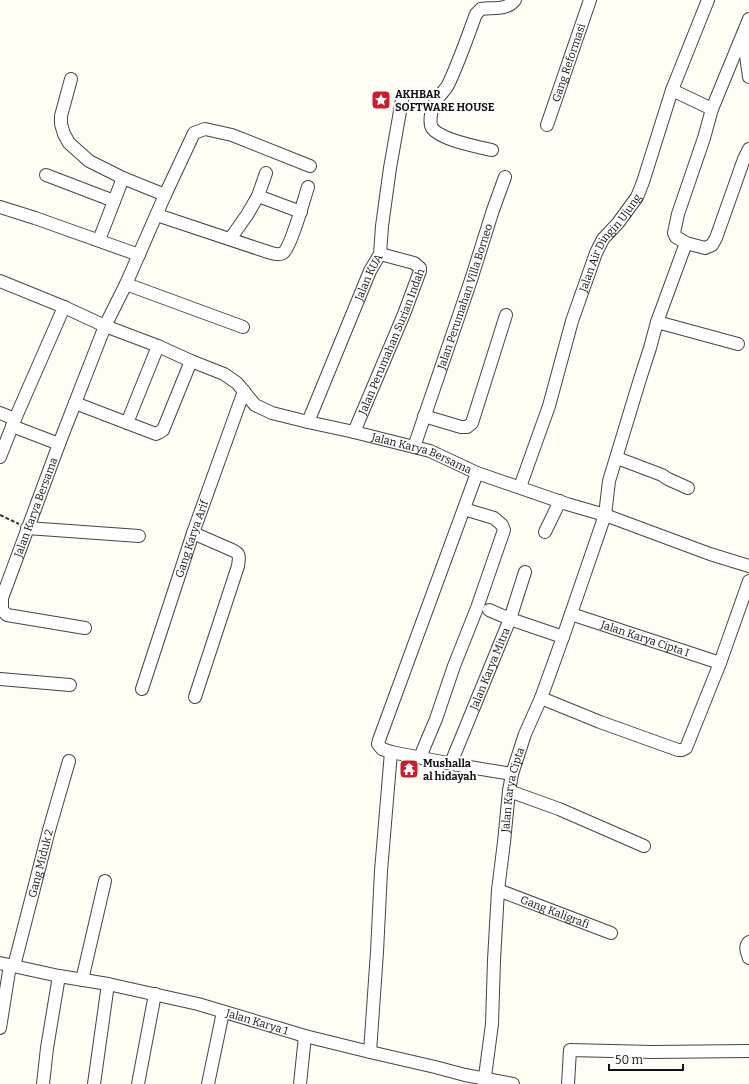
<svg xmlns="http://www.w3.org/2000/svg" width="749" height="1084" font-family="Bitter,serif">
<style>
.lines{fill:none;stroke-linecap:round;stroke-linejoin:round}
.minor-casing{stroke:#444;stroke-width:14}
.path{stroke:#333;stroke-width:2;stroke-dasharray:4 2;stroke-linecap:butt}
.minor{stroke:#fff;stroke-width:12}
.labels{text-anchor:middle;stroke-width:4;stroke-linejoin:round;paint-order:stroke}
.street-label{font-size:11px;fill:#111;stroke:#fff}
.poi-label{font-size:11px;font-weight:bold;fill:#111;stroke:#fff;text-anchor:start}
</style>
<rect width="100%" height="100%" fill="#fffdf4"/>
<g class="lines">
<defs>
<g id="minor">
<path d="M 749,19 L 712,109 L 704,138 L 678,214 L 675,228 L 674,233 L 676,237 L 686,243 L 705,248 L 712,245 L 716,238 L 744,159 L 749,149"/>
<path d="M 743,34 L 749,77"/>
<path d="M 71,79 L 61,116 L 61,124 L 64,134 L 69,143 L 89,161 L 123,178 L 165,195"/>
<path d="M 672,90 L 712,109"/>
<path id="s1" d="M 547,125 L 590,0"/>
<path d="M 492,150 C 478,147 441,140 432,128 C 429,123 431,110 434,105 C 437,97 444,92 448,85 C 459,62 467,38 476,14 L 481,9 C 493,7 506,11 515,0"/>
<path d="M 46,175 L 114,201"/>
<path d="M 258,196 L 301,212"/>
<path d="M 0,207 L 35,218 L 139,255"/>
<path d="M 157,215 L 268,252 C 272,253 278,256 283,253 C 291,247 304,199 308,187"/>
<path d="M 230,239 L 247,215 L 258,196 L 266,173"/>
<path d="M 99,240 L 123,178"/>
<path id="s2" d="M 0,281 L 64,307 L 105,326 L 158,346 L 191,361 L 224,374 L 237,383 L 255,405 L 272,413 L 308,422 L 354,432 L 430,451 L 477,473 L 567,504 L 605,515 L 710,554 L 749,566"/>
<path d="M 126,284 L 243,327"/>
<path d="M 657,322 L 738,344"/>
<path d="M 75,403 L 156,434 L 158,433 L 163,430 L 191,361"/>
<path d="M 0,413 L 15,419"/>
<path d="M 424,416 L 461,427 L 467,427 L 472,423 L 506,315"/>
<path id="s3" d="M 308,422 L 370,271 L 380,254 L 382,226 L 390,168 L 402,100"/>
<path d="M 127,423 L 158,346"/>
<path d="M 12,426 L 59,444"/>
<path id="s4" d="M 354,432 L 404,314 L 420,271 L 420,268 L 414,263 L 380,254"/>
<path id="s5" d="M 414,447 L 471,280 L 493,210 L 505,177"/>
<path d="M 0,457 L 15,419 L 64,307"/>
<path d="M 617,458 L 662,475 L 668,479 L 688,488"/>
<path d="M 477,473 L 379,740 L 378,744 L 382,749 L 391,752 L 463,766 L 512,774"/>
<path id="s6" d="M 520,487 L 549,406 L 572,321 L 596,253 L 603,239 L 618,223 L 637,197 L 643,182 L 672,90 L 708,0"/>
<path d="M 27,528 L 139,536"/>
<path d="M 545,532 L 560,501"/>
<path d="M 193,533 L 232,550 C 241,554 239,557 238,566 L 195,697"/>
<path d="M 489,610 L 510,619 L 563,637"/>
<path id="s7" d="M 571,614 L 720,663"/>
<path id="s8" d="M 85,628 L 7,615 L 2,610 L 2,598 L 59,444 L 105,326 L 126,284 L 165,195 L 194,133 L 205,129 L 232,135 L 310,166"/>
<path d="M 0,679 L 70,685"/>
<path id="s9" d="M 142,689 L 193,533 L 244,391"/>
<path d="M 541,698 L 600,722 L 678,750 L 682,750 L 686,748 L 720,663 L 749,581"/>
<path d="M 420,757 L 436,719 L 454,666 L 477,608 L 504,530 L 502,525 L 494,518 L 464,509"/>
<path id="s10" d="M 451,763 L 510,619 L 525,572"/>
<path d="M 509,791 L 559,809 L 644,846"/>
<path id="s11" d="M 498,890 L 611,933"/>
<path d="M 749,942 C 744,947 747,952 749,958"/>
<path id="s12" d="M 0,963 L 59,976 L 108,984 L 198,1004 L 305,1036 L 370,1052 L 435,1067 L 465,1075 L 513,1084"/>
<path id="s13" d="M 14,966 L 49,830 L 69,761"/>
<path d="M 82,980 L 105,881"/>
<path d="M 0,1028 L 10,965"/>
<path d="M 370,1052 L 377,952 L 381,871 L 391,752"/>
<path d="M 43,1084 L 47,1048 L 59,976"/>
<path d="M 94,1084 L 108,984"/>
<path d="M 138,1084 L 155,994"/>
<path d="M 208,1084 L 223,1012"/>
<path d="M 300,1084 L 305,1036"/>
<path id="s14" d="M 484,1084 L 492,1024 L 494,960 L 498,890 L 504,842 L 509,791 L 512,774 L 525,734 L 541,698 L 563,637 L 605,515 L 609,481 L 640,379 L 650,348 L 657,322 L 686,243"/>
<path d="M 568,1084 L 570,1050 L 652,1052 L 749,1051"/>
</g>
</defs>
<!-- minor casing -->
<use href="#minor" class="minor-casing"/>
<!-- path -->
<path class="path" d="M 0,515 L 19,524"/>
<!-- minor -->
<use href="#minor" class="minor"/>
</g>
<!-- icons -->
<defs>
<symbol id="sight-square" viewBox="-11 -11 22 22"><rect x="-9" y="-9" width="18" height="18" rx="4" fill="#cd1c29" stroke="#fff"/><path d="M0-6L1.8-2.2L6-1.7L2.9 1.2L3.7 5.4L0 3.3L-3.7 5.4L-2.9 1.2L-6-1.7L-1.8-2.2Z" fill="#fff"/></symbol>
<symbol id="temple-square" viewBox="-11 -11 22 22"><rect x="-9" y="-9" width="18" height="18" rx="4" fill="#cd1c29" stroke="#fff"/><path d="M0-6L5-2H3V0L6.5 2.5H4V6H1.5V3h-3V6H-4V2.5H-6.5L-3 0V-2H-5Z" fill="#fff"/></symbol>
</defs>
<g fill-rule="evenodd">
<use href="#sight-square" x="370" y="89" width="22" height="22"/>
<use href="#temple-square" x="398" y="758" width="22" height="22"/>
</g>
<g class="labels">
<!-- street labels -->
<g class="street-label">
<text dy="4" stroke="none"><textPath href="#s1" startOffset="66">Gang Reformasi</textPath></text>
<text dy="4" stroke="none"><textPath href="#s6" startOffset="262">Jalan Air Dingin Ujung</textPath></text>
<text dy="4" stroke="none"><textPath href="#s3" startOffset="157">Jalan KUA</textPath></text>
<text dy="4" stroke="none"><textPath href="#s5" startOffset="159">Jalan Perumahan Villa Borneo</textPath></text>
<text dy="4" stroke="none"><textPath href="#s4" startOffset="98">Jalan Perumahan Surian Indah</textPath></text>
<text dy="4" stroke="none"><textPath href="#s2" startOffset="461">Jalan Karya Bersama</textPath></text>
<text dy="4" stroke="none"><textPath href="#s8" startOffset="195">Jalan Karya Bersama</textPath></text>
<text dy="4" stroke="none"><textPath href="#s9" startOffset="158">Gang Karya Arif</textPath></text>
<text dy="4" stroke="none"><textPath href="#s7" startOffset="78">Jalan Karya Cipta I</textPath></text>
<text dy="4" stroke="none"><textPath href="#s10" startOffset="102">Jalan Karya Mitra</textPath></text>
<text dy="4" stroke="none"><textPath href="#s14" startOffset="296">Jalan Karya Cipta</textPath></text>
<text dy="4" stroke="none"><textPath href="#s13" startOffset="106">Gang Miduk 2</textPath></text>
<text dy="4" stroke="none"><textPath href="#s11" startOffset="61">Gang Kaligrafi</textPath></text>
<text dy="4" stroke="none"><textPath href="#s12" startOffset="264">Jalan Karya 1</textPath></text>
</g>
<!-- poi labels -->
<g class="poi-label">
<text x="395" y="98">AKHBAR<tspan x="395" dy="13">SOFTWARE HOUSE</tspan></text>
<text x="423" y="767">Mushalla<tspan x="423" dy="13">al hidayah</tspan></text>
</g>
</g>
<!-- scale -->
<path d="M609 1064v6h74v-6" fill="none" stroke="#111111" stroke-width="2"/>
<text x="615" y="1064" font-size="12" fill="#111111" stroke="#ffffff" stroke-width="3" paint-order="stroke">50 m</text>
</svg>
